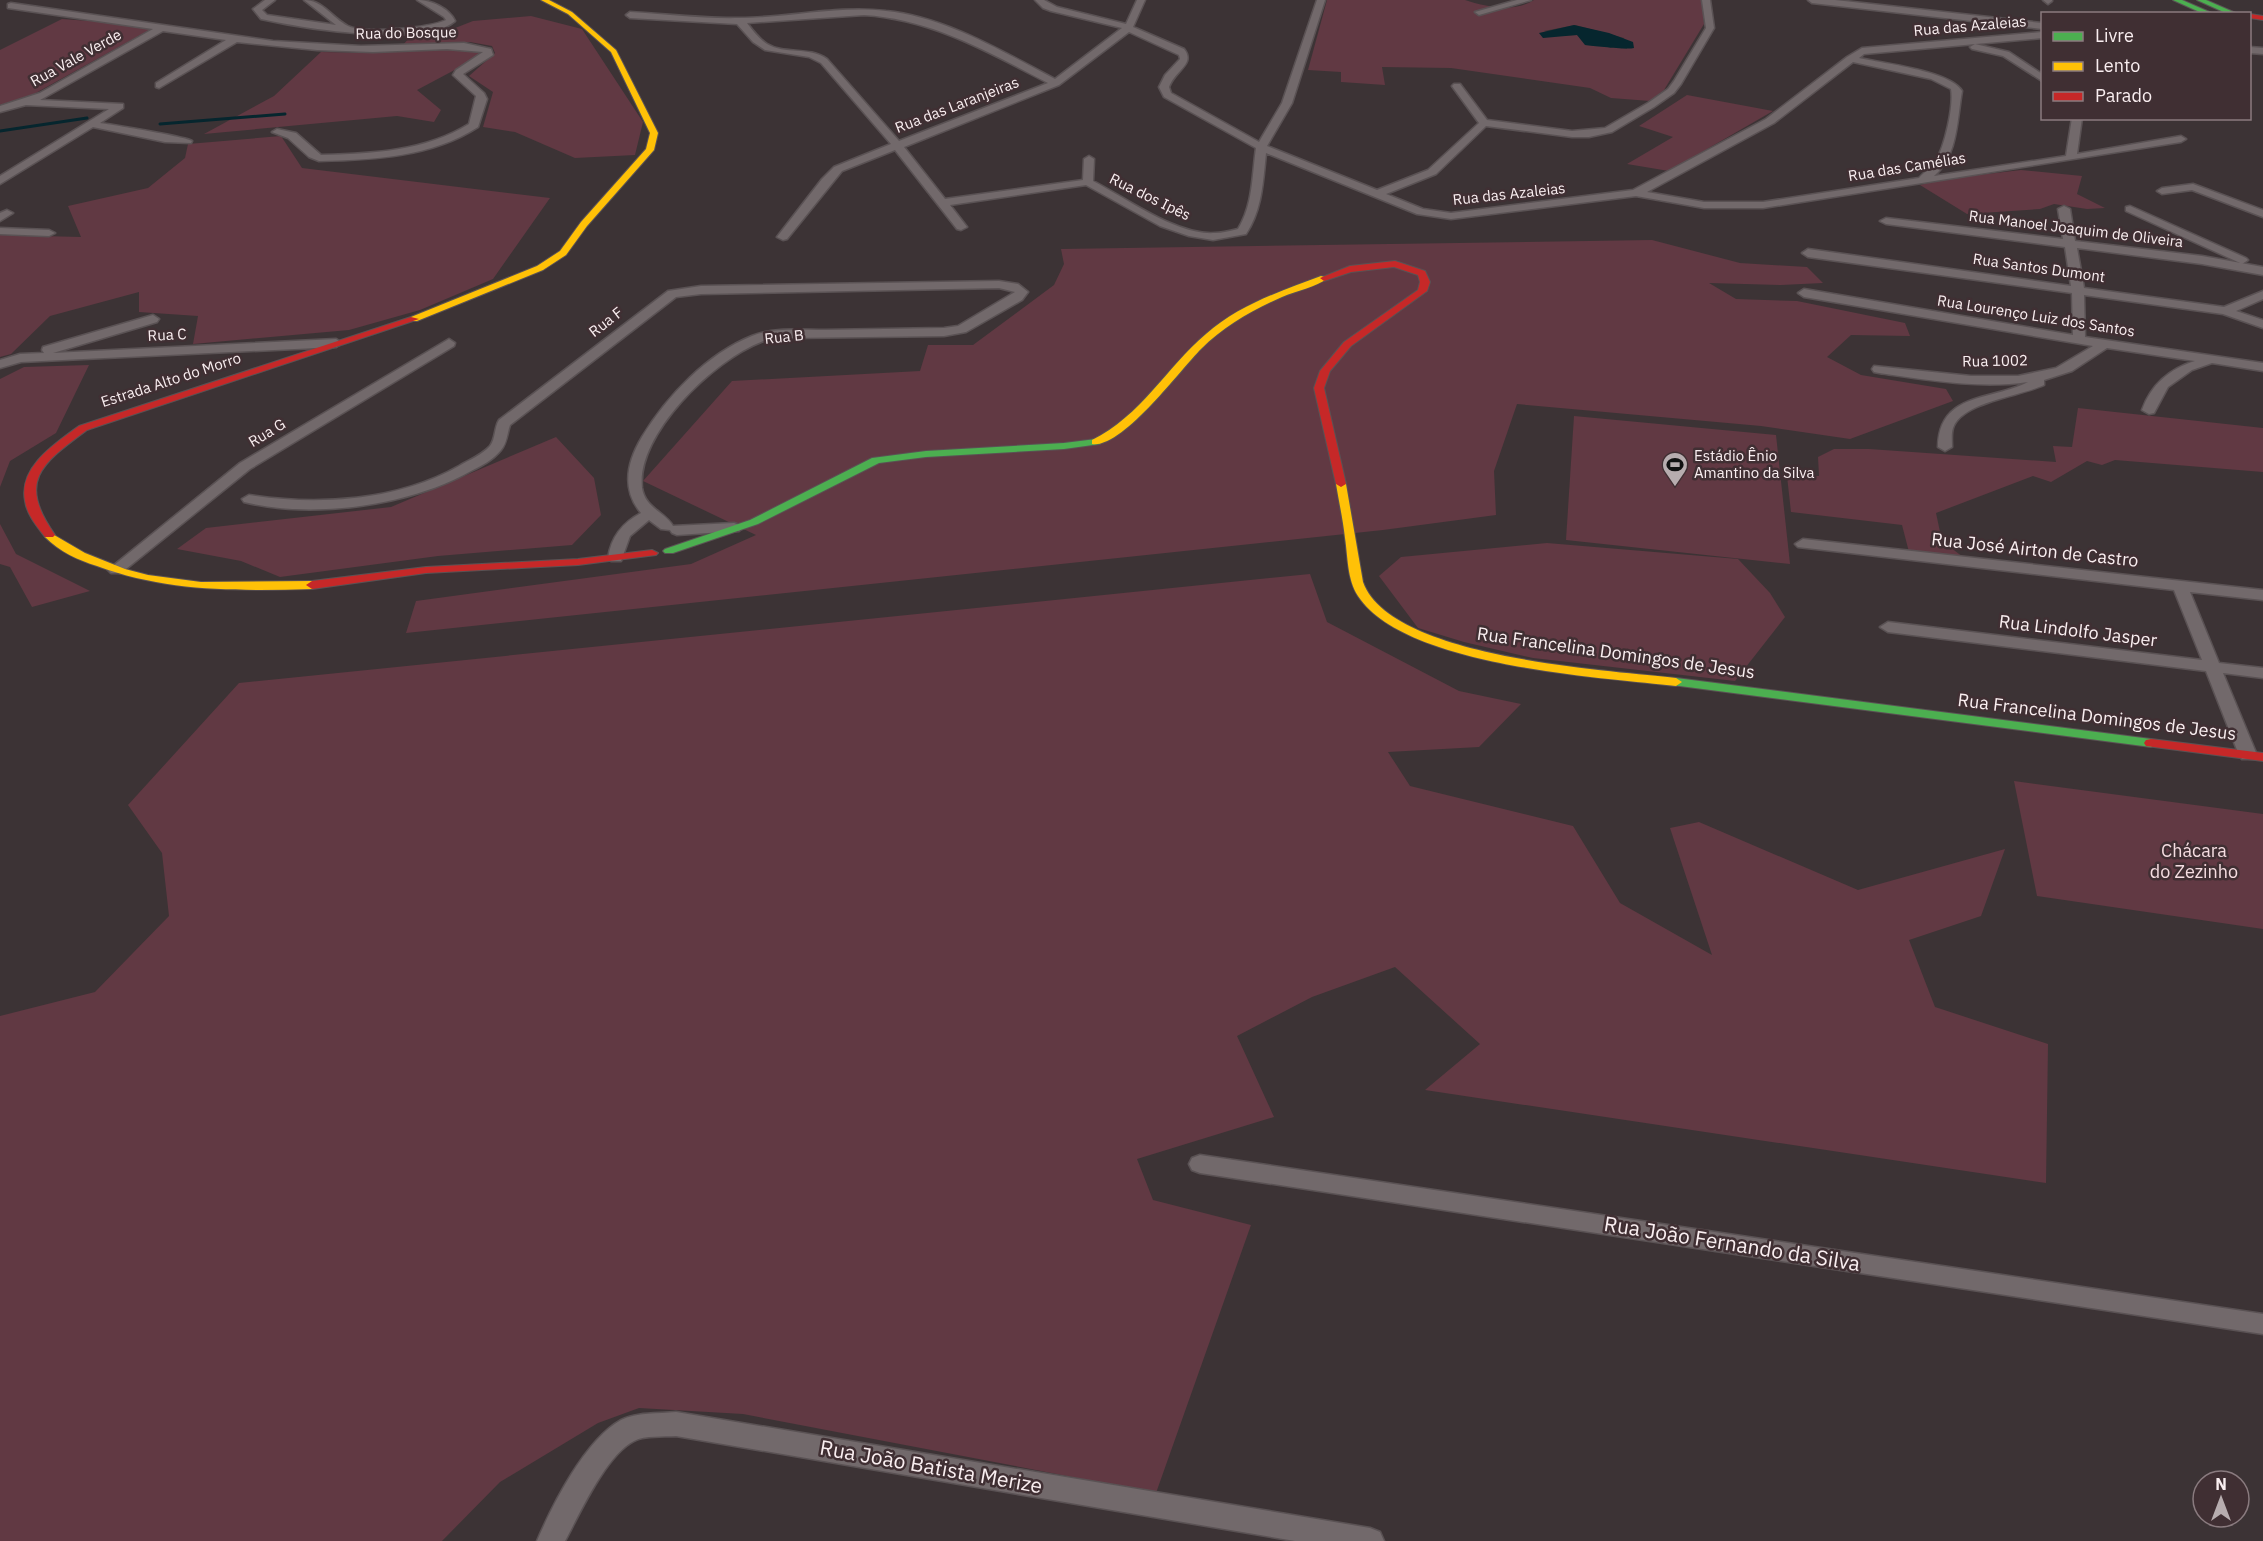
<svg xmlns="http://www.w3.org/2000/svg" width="2263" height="1541" font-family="'IBM Plex Sans',sans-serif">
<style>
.green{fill:#613943;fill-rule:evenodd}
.water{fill:#06262e}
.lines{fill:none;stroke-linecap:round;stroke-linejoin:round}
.stream{stroke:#06262e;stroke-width:3}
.street-casing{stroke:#5a5254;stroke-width:3}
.fast-casing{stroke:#5a5254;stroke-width:2}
.slow-casing{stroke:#5a5254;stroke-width:2}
.jam-casing{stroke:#5a5254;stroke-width:2}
.street{fill:#72696b;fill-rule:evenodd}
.fast{fill:#4caf50;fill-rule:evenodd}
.slow{fill:#ffc107;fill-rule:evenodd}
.jam{fill:#c62828;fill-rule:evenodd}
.labels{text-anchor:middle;stroke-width:5;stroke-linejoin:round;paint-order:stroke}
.far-street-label{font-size:15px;fill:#f9eef0;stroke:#402f33}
.far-poi-label{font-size:15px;fill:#f9eef0;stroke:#402f33;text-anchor:start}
.street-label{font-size:18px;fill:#f9eef0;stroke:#402f33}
.park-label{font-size:18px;fill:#f5dde1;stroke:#402f33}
.near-street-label{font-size:21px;fill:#f9eef0;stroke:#402f33}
</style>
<rect width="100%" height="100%" fill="#3c3335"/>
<!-- green -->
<g class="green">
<path d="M 1327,0 L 1465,0 C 1487,7 1513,13 1534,0 L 1702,0 L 1704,24 L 1664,90 L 1650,101 L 1611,98 L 1590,88 L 1451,68 L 1382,67 L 1385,85 L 1341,82 L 1341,72 L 1308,70 ZM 1575,25 L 1624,38 L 1627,49 L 1609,45 L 1595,46 L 1577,35 L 1557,36 L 1544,31 Z"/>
<path d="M 531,16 L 582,29 L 643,122 L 635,155 L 575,158 L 515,132 L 483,127 L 493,92 L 469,76 L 495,53 L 492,46 L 470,42 L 401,47 L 412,35 L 445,32 L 473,21 Z"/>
<path d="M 62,19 L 117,23 L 151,29 L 34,94 L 0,105 L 0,50 Z"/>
<path d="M 458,48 L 479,49 L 479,57 L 417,90 L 441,110 L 434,122 L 397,116 L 204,134 L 274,96 L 321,52 L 374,53 Z"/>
<path d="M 1687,95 L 1773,111 L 1669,171 L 1627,164 L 1673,137 L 1639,126 Z"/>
<path d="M 281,136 L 302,168 L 550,198 L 493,279 L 420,310 L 349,330 L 193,344 L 198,316 L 139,312 L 139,292 L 50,316 L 11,354 L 0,357 L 0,235 L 81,237 L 68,206 L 148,188 L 185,158 L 188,144 Z"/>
<path d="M 2021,170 L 2082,176 L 2077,194 L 2105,208 L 2087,209 L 2054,204 L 2040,209 L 1967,214 L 1920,185 L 1945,179 Z"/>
<path d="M 1652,240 L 1740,263 L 1807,267 L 1823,283 L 1781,285 L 1709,283 L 1736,299 L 1797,301 L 1905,323 L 1910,336 L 1851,335 L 1827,357 L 1861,375 L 1946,389 L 1953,401 L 1850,439 L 1761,426 L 1517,404 L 1494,471 L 1496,515 L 1383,530 L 406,633 L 416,601 L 691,564 L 756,535 L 643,481 L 732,381 L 920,371 L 928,345 L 973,345 L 1054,285 L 1064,264 L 1061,249 Z"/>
<path d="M 89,365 L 56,433 L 10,461 L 0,487 L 0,379 L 24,367 Z"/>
<path d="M 2078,408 L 2263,428 L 2263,472 L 2115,460 L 2102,465 L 2087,461 L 2051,482 L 2033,476 L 1936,513 L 1942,541 L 1963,557 L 1909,552 L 1902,525 L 1791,512 L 1787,476 L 1819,476 L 1818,457 L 1834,449 L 1869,449 L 2056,462 L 2053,446 L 2072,447 Z"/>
<path d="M 1574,416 L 1776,435 L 1790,564 L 1566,540 Z"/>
<path d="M 556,437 L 594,478 L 601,515 L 572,545 L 438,556 L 280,577 L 241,561 L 177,549 L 206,528 L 391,507 Z"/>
<path d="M 0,524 L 16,554 L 90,591 L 32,607 L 10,567 L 0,564 Z"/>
<path d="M 1547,543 L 1738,559 L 1770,593 L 1785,617 L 1735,681 L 1533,658 L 1464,642 L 1418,628 L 1379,576 L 1401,557 Z"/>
<path d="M 1310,574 L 1327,622 L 1459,691 L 1521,704 L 1479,747 L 1388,752 L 1410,786 L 1573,826 L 1620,903 L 1712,955 L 1670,828 L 1699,822 L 1858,890 L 2005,849 L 1981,916 L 1909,940 L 1935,1007 L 2048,1044 L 2046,1183 L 1425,1090 L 1480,1044 L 1395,967 L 1312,997 L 1237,1036 L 1274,1117 L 1137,1159 L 1153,1200 L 1251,1225 L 1156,1493 L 743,1414 L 639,1408 L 598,1423 L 500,1482 L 442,1541 L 0,1541 L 0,1016 L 95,992 L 169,916 L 162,853 L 128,805 L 239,683 Z"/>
<path d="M 2014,781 L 2263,814 L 2263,929 L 2037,896 Z"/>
</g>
<!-- water -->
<path class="water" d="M 1574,25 L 1609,33 L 1633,42 L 1634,48 C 1626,50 1595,46 1585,45 L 1577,35 L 1543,38 L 1539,33 Z"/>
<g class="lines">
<!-- stream -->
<g class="stream">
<path d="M 160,124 L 285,114"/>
<path d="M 0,131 L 87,118"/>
</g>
<defs>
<g id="street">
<path d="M 265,0 L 275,0 L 262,10 L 267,15 L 336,25 L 304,0 C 323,0 332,18 348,26 C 365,34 429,28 446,20 L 444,17 L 417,0 C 431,0 449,8 455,21 C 424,48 301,28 261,19 L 253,9 Z"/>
<path d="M 1035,0 L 1044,0 L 1057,7 L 1126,24 L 1137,0 L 1145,0 L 1133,27 L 1184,49 C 1196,64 1175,70 1169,87 L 1171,93 L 1259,142 L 1282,103 L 1317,0 L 1325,0 L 1292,103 L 1267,146 L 1377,190 L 1428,170 L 1479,123 L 1452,86 L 1454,84 L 1460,84 L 1487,120 L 1572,131 L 1605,128 L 1648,103 L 1668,89 L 1674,81 L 1706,28 L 1702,0 L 1710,0 L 1714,28 L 1681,84 L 1674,93 L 1654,107 L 1612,132 L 1589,137 L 1572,137 L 1486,126 L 1436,174 L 1386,194 L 1423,209 L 1451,213 L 1633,190 L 1766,119 L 1847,57 L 1862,48 L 2042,32 L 2042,38 L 1864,54 L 1859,58 C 1881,63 1951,71 1962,91 C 1957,119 1958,156 1934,176 L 2066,156 L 2072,118 L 2082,118 L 2077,154 L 2181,136 L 2186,139 L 2181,142 L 1763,208 L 1704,208 L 1636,196 L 1451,219 L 1417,214 L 1266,153 C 1263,182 1262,210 1246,234 L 1213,240 L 1189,236 L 1160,226 L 1086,185 L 950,205 L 967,227 L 961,230 L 957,229 L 895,150 L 842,171 L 787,239 L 783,240 L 777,237 L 822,179 L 834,167 L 891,144 L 821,63 L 809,57 L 765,50 L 753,42 L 737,24 L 630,18 L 626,15 L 630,12 C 666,14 703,19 740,18 C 788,18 838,5 886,11 C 946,17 1003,52 1055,79 L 1122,28 L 1051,11 L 1043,8 ZM 864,15 C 931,19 989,52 1048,83 L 899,141 L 827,59 C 809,46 785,55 767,44 C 759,39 753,31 747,23 ZM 1129,32 L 1179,55 L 1180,59 L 1165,75 L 1159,87 L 1164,97 L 1256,148 C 1252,176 1253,205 1238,229 C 1230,231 1222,233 1215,233 C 1177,236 1126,198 1093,181 L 1094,159 L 1089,156 L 1084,159 L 1083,180 L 945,199 L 904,147 L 1059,85 ZM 1853,62 L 1931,79 L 1951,89 C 1954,105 1945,147 1935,162 C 1931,168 1924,172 1919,178 L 1763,202 L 1704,202 L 1647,192 L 1774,123 Z"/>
<path d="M 1517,0 L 1531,0 L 1479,15 L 1475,12 Z"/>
<path d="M 1808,0 L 1835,0 L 2042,23 L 2042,29 L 1812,3 Z"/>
<path d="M 2043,0 L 2052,0 L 2052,1 L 2048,4 Z"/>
<path d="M 11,3 L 273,41 L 361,46 L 464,43 L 491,49 L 493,55 L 463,74 L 484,93 L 487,99 L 478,127 C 432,157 372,160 319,161 L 309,157 L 288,138 L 272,132 L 277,129 L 296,133 L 321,155 C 371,154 426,151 469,124 L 476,96 L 453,75 L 456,70 L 483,52 L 447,49 L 373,52 L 317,50 L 237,42 L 159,88 L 156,87 L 156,83 L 226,40 L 163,31 L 40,100 L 123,104 L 123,108 L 100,123 C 114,125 187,137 192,141 L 191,143 L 165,142 L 93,127 L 0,184 L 0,176 L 109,109 L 26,105 L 0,112 L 0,106 L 40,93 L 153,29 L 8,8 L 8,4 Z"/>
<path d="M 1975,44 L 2009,52 L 2042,74 L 2042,81 L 2003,56 L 1972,49 L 1970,47 Z"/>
<path d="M 2250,47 L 2263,48 L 2263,54 L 2250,53 Z"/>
<path d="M 2193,184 L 2263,210 L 2263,217 L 2192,190 L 2162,194 L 2157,191 L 2162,188 Z"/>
<path d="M 2064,206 L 2070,209 L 2075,241 L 2202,256 L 2263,267 L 2263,275 L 2202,264 L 2077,248 L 2084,288 L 2224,307 L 2263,291 L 2263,299 L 2236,311 L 2263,320 L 2263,328 L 2223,314 L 2084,295 L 2085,337 L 2263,363 L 2263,371 L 2212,363 L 2192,370 L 2168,387 L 2154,413 L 2149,414 L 2142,410 C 2151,385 2169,369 2195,361 L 2107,348 L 2072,371 L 2044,380 L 2044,385 C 2021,396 1961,402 1953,428 C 1951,434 1952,441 1952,447 L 1945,451 L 1938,447 C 1939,392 1991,401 2028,382 C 1979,389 1928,380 1879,373 L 1874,372 L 1872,369 L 1874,366 L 1971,376 L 2018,376 L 2056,368 L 2093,346 L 1804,297 L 1798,293 L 1804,289 L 2073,335 L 2072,293 L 1808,257 L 1802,253 L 1808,249 L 2071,286 L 2065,247 L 1886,224 L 1880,221 L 1886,218 L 2063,239 L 2058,209 Z"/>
<path d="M 2130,206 L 2246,258 L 2248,260 L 2242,264 L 2238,262 L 2126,211 L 2126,207 Z"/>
<path d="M 7,210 L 13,213 L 0,221 L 0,213 Z"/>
<path d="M 0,228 L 49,230 L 55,233 L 49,236 L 0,234 Z"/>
<path d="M 999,281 L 1018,284 L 1028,292 L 1022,300 L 966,332 L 944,336 L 788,338 C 779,339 769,338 761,342 C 714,360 636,434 642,488 C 645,508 665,512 673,526 L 734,523 L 739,525 L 742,528 L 739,531 L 677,535 L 672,533 L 670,530 L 661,529 L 649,520 L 630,536 L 621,561 L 611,561 L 608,558 C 611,537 622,523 641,513 C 621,489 627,462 642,437 C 667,396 707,354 752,336 C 774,327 801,330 825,330 C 865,329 904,329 944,328 L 958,326 L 1015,292 L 999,288 L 701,294 L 676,297 L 510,425 C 507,434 507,443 501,450 C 493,460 481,466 471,471 C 409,506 313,519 244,502 L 242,499 L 249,495 C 318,506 397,501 459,466 C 469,460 482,455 490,446 C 496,438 494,428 499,420 L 668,291 L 701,286 Z"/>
<path d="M 153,315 L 159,319 L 157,322 L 53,353 L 336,339 L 342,343 L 336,347 L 21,362 L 0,368 L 0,360 L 20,354 L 44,353 L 42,350 L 43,347 Z"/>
<path d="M 449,339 L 455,343 L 454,346 L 250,469 L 121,573 L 111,573 L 108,570 L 240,463 Z"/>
<path d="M 1803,539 L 2263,590 L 2263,600 L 2190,592 L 2219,663 L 2263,668 L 2263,678 L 2223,673 L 2257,755 L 2254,759 L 2242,759 L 2239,755 L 2206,671 L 1888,632 L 1880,627 L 1888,622 L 2202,660 L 2174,590 L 1798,547 L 1795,544 Z"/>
<path d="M 1200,1155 L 2263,1314 L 2263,1334 L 1200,1173 L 1192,1170 L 1189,1164 L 1192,1158 Z"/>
<path d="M 676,1412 L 1370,1528 L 1380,1532 L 1384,1541 L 1295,1541 L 676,1436 C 664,1437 645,1435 634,1441 C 606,1455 580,1513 565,1541 L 537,1541 C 553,1504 585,1440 621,1420 C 636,1412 659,1414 676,1412 Z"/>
</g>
<g id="fast">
<path d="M 2173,0 L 2182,0 L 2214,14 L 2204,14 Z"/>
<path d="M 2197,0 L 2206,0 L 2238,14 L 2228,14 Z"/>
<path d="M 1096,439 L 1100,440 L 1100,444 L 1064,449 L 926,457 L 879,463 L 758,524 L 673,553 L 665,553 L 663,551 L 665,549 L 750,520 L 872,458 L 926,451 L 1064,443 Z"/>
<path d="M 1676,678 L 2151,739 L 2158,743 L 2151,747 L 1672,685 L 1670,682 Z"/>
</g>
<g id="slow">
<path d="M 541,0 L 549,0 L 572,12 L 616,50 L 658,133 L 654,150 L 587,226 L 566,255 L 543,270 L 417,321 L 411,321 L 411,317 L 537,266 L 560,251 L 581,222 L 646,149 L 650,133 L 611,52 L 568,14 Z"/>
<path d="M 1321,276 L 1328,278 C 1316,287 1296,291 1282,297 C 1252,310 1224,326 1201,349 C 1180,370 1122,449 1092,444 L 1092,440 C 1141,416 1166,368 1206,334 C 1239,305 1281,291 1321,276 Z"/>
<path d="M 1341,481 L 1346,484 L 1363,582 C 1390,658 1605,670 1676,678 L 1682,682 L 1676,686 C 1597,677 1404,666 1358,596 C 1347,579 1348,557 1345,538 C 1343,520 1339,502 1336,484 Z"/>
<path d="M 49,532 L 85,553 L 125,569 L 148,575 L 201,582 L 312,581 L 318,585 L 312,589 C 238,591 167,592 97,566 C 78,560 60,552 45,537 L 45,533 Z"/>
</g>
<g id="jam">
<path d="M 2250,14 L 2263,16 L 2263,20 L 2250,18 Z"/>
<path d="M 1395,261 L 1425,271 L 1430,282 L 1427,291 L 1351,346 L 1330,371 L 1324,388 L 1346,484 L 1341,487 L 1336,484 L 1314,388 L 1320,371 L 1344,342 L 1418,290 L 1420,282 L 1418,275 L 1394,267 L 1351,272 L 1324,281 L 1320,278 L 1350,266 Z"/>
<path d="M 411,317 L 419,319 L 87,430 C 41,464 17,481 55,535 L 53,537 L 45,537 C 37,526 27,515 25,501 C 18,467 56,443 79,426 Z"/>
<path d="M 652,550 L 658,553 L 656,555 L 578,565 L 426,573 L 312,589 L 306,585 L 312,581 L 426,567 L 578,559 Z"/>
<path d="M 2151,739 L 2263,753 L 2263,761 L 2146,746 L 2144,743 L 2146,740 Z"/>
</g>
</defs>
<!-- street casing -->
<use href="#street" class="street-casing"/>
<!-- fast casing -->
<use href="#fast" class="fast-casing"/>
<!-- slow casing -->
<use href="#slow" class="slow-casing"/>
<!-- jam casing -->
<use href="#jam" class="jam-casing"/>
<!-- street -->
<use href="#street" class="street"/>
<!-- fast -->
<use href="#fast" class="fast"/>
<!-- slow -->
<use href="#slow" class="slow"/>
<!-- jam -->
<use href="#jam" class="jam"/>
</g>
<!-- icons -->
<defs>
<symbol id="stadium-pin" viewBox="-11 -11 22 30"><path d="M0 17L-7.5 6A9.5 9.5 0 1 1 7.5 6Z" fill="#b7adaf" stroke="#402f33"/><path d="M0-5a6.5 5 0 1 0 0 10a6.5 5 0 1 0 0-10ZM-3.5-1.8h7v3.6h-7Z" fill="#111"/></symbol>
</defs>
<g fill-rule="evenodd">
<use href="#stadium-pin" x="1660" y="450" width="30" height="40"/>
</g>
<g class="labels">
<!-- far-street labels -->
<g class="far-street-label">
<text transform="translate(1970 26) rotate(-5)" y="5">Rua das Azaleias</text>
<text transform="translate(406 33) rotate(-1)" y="5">Rua do Bosque</text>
<text transform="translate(76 58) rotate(-29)" y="5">Rua Vale Verde</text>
<text transform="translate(957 105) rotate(-21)" y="5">Rua das Laranjeiras</text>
<text transform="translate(1907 167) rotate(-9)" y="5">Rua das Camélias</text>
<text transform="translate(1509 194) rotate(-6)" y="5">Rua das Azaleias</text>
<text transform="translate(1150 197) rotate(26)" y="5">Rua dos Ipês</text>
<text transform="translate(2076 229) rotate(7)" y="5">Rua Manoel Joaquim de Oliveira</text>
<text transform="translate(2039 268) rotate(8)" y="5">Rua Santos Dumont</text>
<text transform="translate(2036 316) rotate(9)" y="5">Rua Lourenço Luiz dos Santos</text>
<text transform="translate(606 322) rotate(-38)" y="5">Rua F</text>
<text transform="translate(167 335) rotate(-3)" y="5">Rua C</text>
<text transform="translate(784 337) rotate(-6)" y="5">Rua B</text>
<text transform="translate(1995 361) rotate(-1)" y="5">Rua 1002</text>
<text transform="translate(171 380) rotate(-18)" y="5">Estrada Alto do Morro</text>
<text transform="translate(267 433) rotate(-31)" y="5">Rua G</text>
</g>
<!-- far-poi labels -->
<g class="far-poi-label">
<text x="1694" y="461">Estádio Ênio<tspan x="1694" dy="17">Amantino da Silva</tspan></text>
</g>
<!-- street labels -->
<g class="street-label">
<text transform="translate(2035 550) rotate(6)" y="6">Rua José Airton de Castro</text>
<text transform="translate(2078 631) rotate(7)" y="6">Rua Lindolfo Jasper</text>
<text transform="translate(1616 653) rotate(8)" y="6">Rua Francelina Domingos de Jesus</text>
<text transform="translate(2097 717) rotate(7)" y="6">Rua Francelina Domingos de Jesus</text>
</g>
<!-- park labels -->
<g class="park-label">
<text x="2194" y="857">Chácara<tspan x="2194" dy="21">do Zezinho</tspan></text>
</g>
<!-- near-street labels -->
<g class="near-street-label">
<text transform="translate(1732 1244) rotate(9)" y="7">Rua João Fernando da Silva</text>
<text transform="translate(931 1467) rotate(10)" y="7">Rua João Batista Merize</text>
</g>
</g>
<!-- legend -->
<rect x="2041" y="12" width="210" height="108" fill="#402f33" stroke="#8a7b7f" stroke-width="1.5"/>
<rect x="2053" y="32" width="30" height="9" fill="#4caf50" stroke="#8a7b7f" stroke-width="1.5"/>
<text x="2095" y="42" font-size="18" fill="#f9eef0">Livre</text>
<rect x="2053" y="62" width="30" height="9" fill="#ffc107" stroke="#8a7b7f" stroke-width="1.5"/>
<text x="2095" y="72" font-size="18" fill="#f9eef0">Lento</text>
<rect x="2053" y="92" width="30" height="9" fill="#c62828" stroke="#8a7b7f" stroke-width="1.5"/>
<text x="2095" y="102" font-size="18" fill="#f9eef0">Parado</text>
<!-- north arrow -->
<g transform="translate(2221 1499)"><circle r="28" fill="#402f33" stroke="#8a7b7f" stroke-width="1.5"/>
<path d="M0-4.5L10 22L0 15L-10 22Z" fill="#b7adaf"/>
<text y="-9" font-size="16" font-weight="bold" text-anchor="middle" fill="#f9eef0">N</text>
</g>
</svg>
